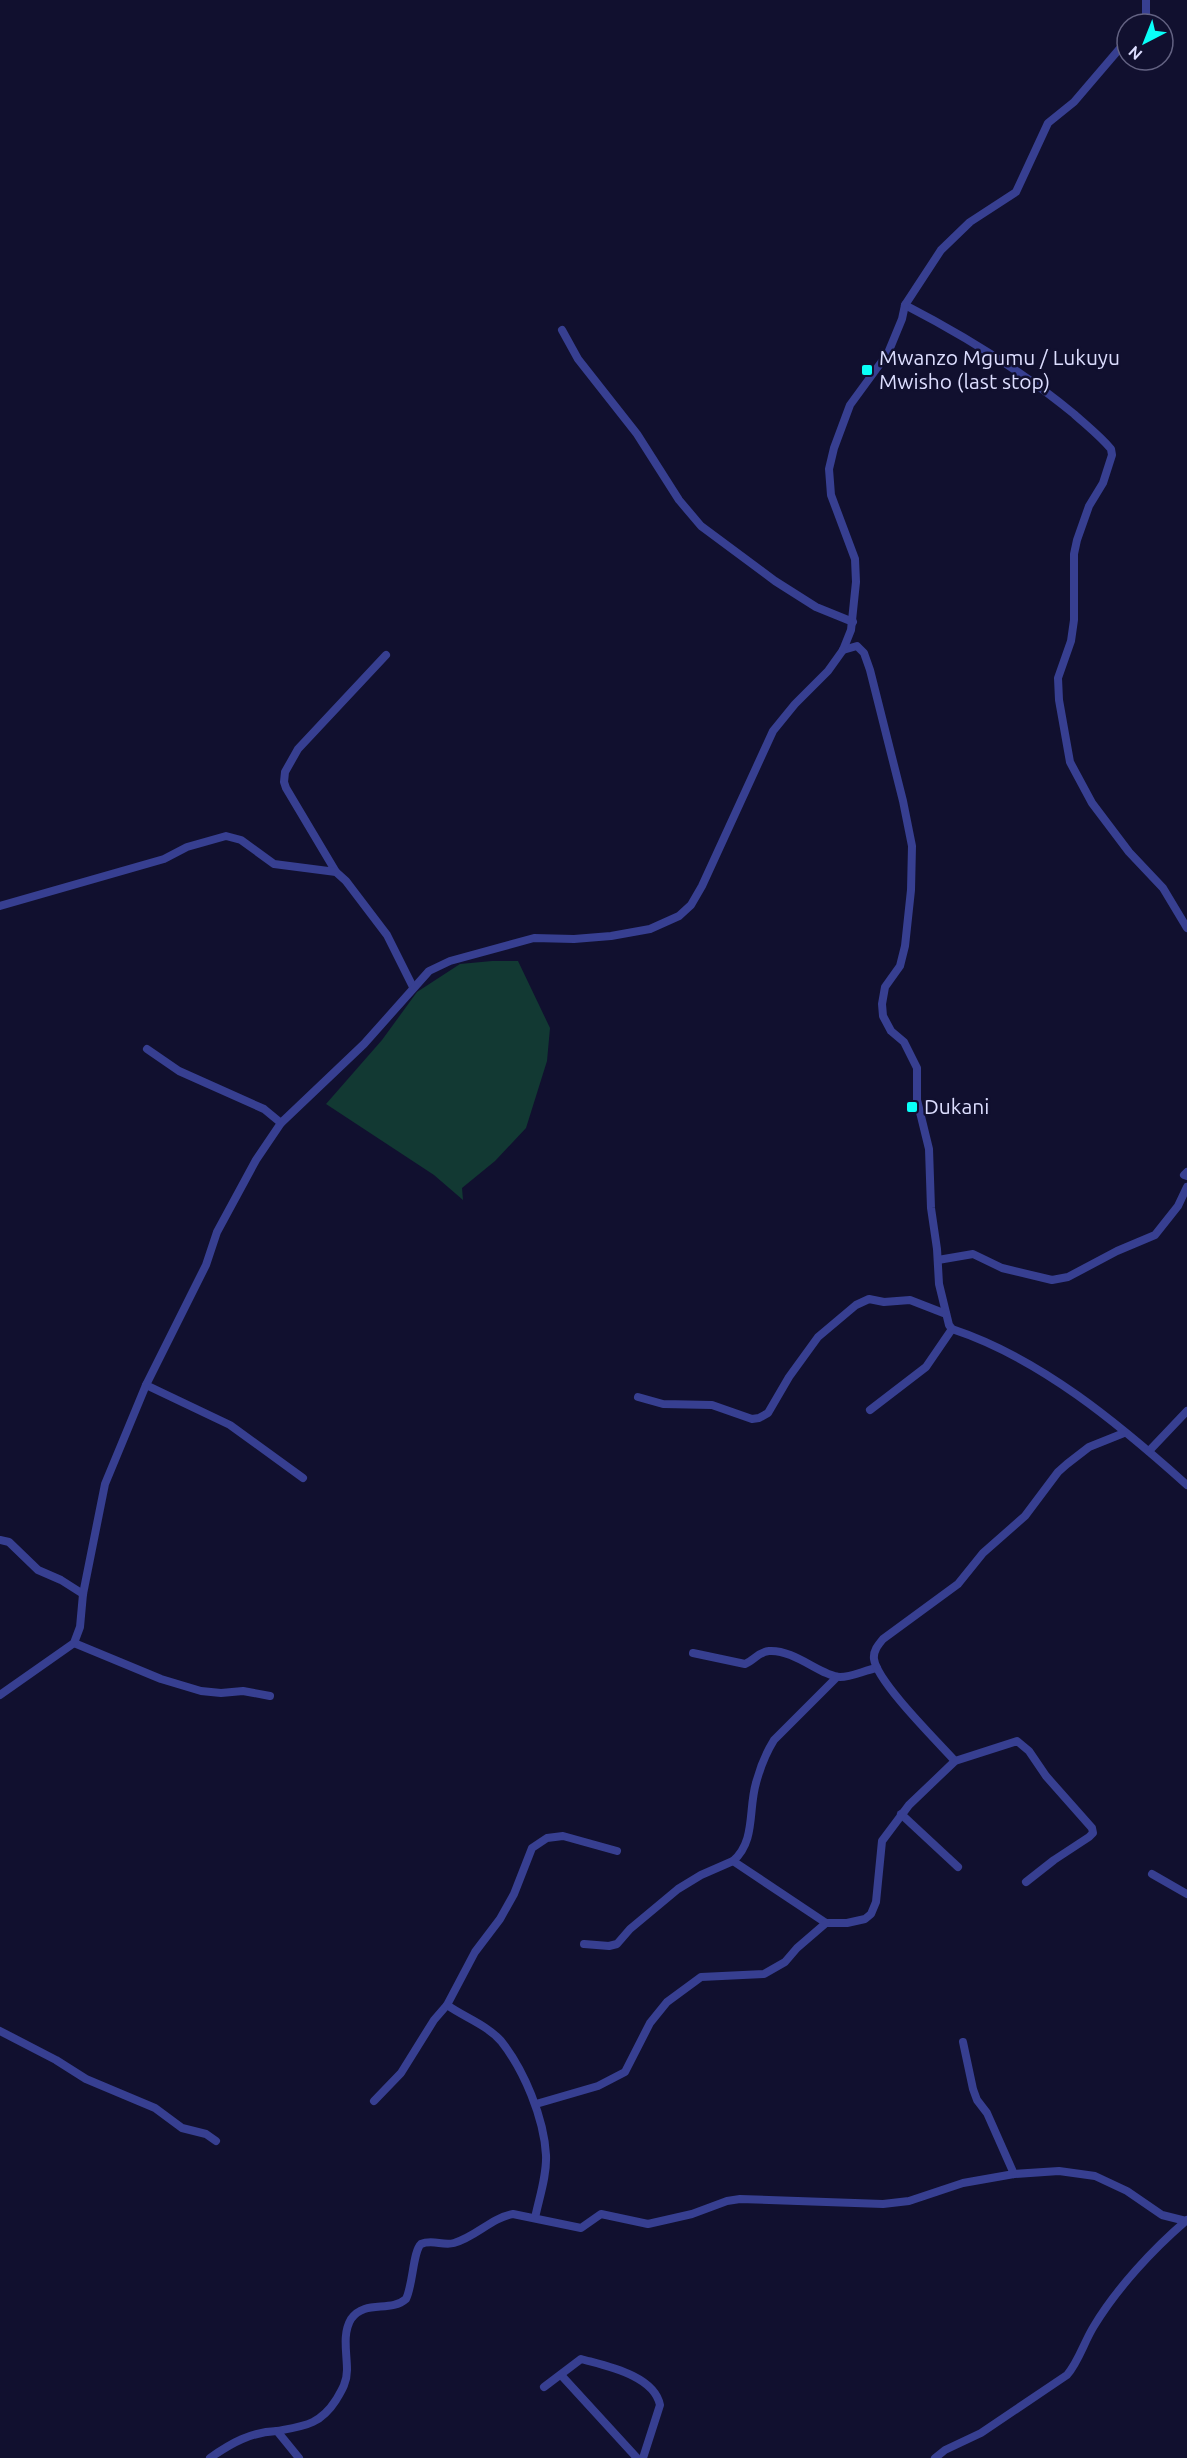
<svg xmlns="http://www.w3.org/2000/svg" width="1187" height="2458" font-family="Ubuntu,sans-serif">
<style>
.green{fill:#123933}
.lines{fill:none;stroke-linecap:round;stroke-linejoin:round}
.minor{stroke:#373f91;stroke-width:8}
.poi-dot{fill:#09fff8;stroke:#11102f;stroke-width:2}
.labels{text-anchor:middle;stroke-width:5;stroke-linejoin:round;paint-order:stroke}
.poi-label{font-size:21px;fill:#dddeff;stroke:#11102f;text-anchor:start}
</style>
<rect width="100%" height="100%" fill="#11102f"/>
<!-- green -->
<path class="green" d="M 492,961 L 518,961 L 550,1028 L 547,1061 L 526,1128 L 495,1161 L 462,1188 L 463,1200 L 434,1175 L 326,1104 L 382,1040 L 417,992 L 460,964 Z"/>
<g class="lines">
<!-- minor -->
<g class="minor">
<path d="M 1140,24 L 1146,18 L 1146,0"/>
<path d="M 905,305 C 965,336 1022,371 1074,414 C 1086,425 1100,436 1111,449 L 1112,455 L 1103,483 L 1089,506 L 1077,540 L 1074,554 L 1074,620 L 1071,641 L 1058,678 L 1059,700 L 1070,762 L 1092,803 L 1129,852 L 1163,888 L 1187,928"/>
<path d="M 562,330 L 578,359 L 637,434 L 679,500 L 701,526 L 775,581 L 816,607 L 853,622"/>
<path d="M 843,650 L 857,646 L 864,653 L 870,670 L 903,801 L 912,846 L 911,890 L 905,946 L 900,966 L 885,987 L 882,1004 L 883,1016 L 891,1031 L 904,1042 L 917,1068 L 917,1100 L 929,1149 L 931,1208 L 937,1249 L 939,1284 L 949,1325 L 952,1329 C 1040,1358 1119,1424 1187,1485"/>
<path d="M 336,872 L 286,788 L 284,782 L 285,772 L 298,749 L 386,655"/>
<path d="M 0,906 L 164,859 L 187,847 L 226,836 L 241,840 L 274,864 L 336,872 L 346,881 L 387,935 L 413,987"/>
<path d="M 147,1049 L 179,1071 L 264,1109 L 281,1123"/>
<path d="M 1187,1172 L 1184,1175 L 1187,1176"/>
<path d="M 938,1260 L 973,1254 L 1002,1268 L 1052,1280 L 1068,1277 L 1117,1251 L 1155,1235 L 1178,1206 L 1187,1187"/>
<path d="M 146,1385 L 230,1425 L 303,1478"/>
<path d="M 638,1397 L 663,1404 L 712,1405 L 752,1419 L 759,1418 L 768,1413 L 789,1377 L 818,1337 L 856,1305 L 869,1299 L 884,1302 L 910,1300 L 946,1314"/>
<path d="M 870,1410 L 926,1367 L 952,1329"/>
<path d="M 1149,1451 L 1187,1411"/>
<path d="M 0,1540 L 9,1542 L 38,1570 L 61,1580 L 83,1594"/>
<path d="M 74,1643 L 161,1679 L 201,1691 L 221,1693 L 243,1691 L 270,1696"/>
<path d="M 693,1653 L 745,1664 C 755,1660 758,1652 769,1651 C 794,1649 821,1676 840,1677 C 852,1677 865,1670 877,1668"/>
<path d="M 0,1695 L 74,1643 L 80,1627 L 83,1594 L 105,1484 L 146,1385 L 206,1265 L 217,1232 L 256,1160 L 281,1123 L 364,1044 L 429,971 L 450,961 L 534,938 L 574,939 L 611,936 L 650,929 L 679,916 L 691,905 L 702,886 L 773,731 L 795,704 L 828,671 L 843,650 L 851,630 L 856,582 L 855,559 L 831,495 L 829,469 L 834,448 L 850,405 L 888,353 L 902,319 L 905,305 L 941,250 L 970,222 L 1016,192 L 1048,123 L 1074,102 L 1127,40"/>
<path d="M 955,1761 C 938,1742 877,1682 874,1659 C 873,1651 878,1645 883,1639 L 958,1584 L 983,1553 L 1025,1516 L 1058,1472 L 1067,1464 L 1089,1447 L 1124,1433"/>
<path d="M 901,1814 L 958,1867"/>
<path d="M 733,1861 C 756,1841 748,1810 756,1783 C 760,1768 766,1753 774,1740 L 837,1677"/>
<path d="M 1152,1874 L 1187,1894"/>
<path d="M 584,1944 L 609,1946 L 617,1944 L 630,1929 L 678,1889 L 701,1875 L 733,1861 L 826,1923 L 847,1923 L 865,1919 L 871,1914 L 876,1902 L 882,1841 L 909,1805 L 955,1761 L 1017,1741 L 1029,1751 L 1046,1776 L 1092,1828 L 1093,1833 L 1089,1837 L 1054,1860 L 1026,1882"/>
<path d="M 0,2031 L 56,2060 L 86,2079 L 155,2108 L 182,2128 L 206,2134 L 216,2141"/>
<path d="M 963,2042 L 973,2089 L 977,2100 L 987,2113 L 1014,2174"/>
<path d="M 374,2101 L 401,2073 L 434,2020 L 447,2005"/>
<path d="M 536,2104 L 598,2086 L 625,2072 L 650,2023 L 667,2002 L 701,1977 L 764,1974 L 785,1962 L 797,1948 L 826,1923"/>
<path d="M 535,2218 C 539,2198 547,2176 546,2155 C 544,2118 524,2070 501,2041 C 487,2025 464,2017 447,2005 L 475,1952 L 500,1919 L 514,1894 L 532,1848 L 547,1838 L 563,1836 L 617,1851"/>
<path d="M 561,2375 L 637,2458"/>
<path d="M 544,2387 L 581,2359 C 606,2366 654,2375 660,2405 L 643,2458"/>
<path d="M 277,2431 C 304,2426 320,2425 336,2400 C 342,2390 347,2382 347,2370 C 347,2353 342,2334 351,2319 C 365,2299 390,2313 406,2299 C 413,2285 413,2251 421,2244 C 432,2239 443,2246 454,2243 C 476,2237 491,2218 513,2214 L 581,2228 L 601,2214 L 648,2224 L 692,2214 L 727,2201 L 740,2199 L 883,2204 L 909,2201 L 963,2183 L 1014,2174 L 1059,2171 L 1095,2176 L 1127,2191 L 1162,2215 L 1186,2221"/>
<path d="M 210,2458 C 231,2443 251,2432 277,2431 L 299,2458"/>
<path d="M 935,2458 L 945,2450 L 981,2433 L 1067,2375 C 1079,2361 1084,2342 1094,2326 C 1117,2288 1153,2249 1187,2220"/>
</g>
</g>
<!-- markers -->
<g class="poi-dot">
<rect x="861" y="364" width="12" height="12" rx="3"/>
<rect x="906" y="1101" width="12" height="12" rx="3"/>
</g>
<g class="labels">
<!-- poi labels -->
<g class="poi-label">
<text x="879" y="365">Mwanzo Mgumu / Lukuyu<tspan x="879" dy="24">Mwisho (last stop)</tspan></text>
<text x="924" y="1114">Dukani</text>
</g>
</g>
<!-- north arrow -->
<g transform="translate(1145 42) rotate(222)"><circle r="28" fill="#11102f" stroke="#636282" stroke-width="1.5"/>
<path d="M0-4.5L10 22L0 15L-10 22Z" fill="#09fff8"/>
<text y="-9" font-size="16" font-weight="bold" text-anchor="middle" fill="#dddeff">N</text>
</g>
</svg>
